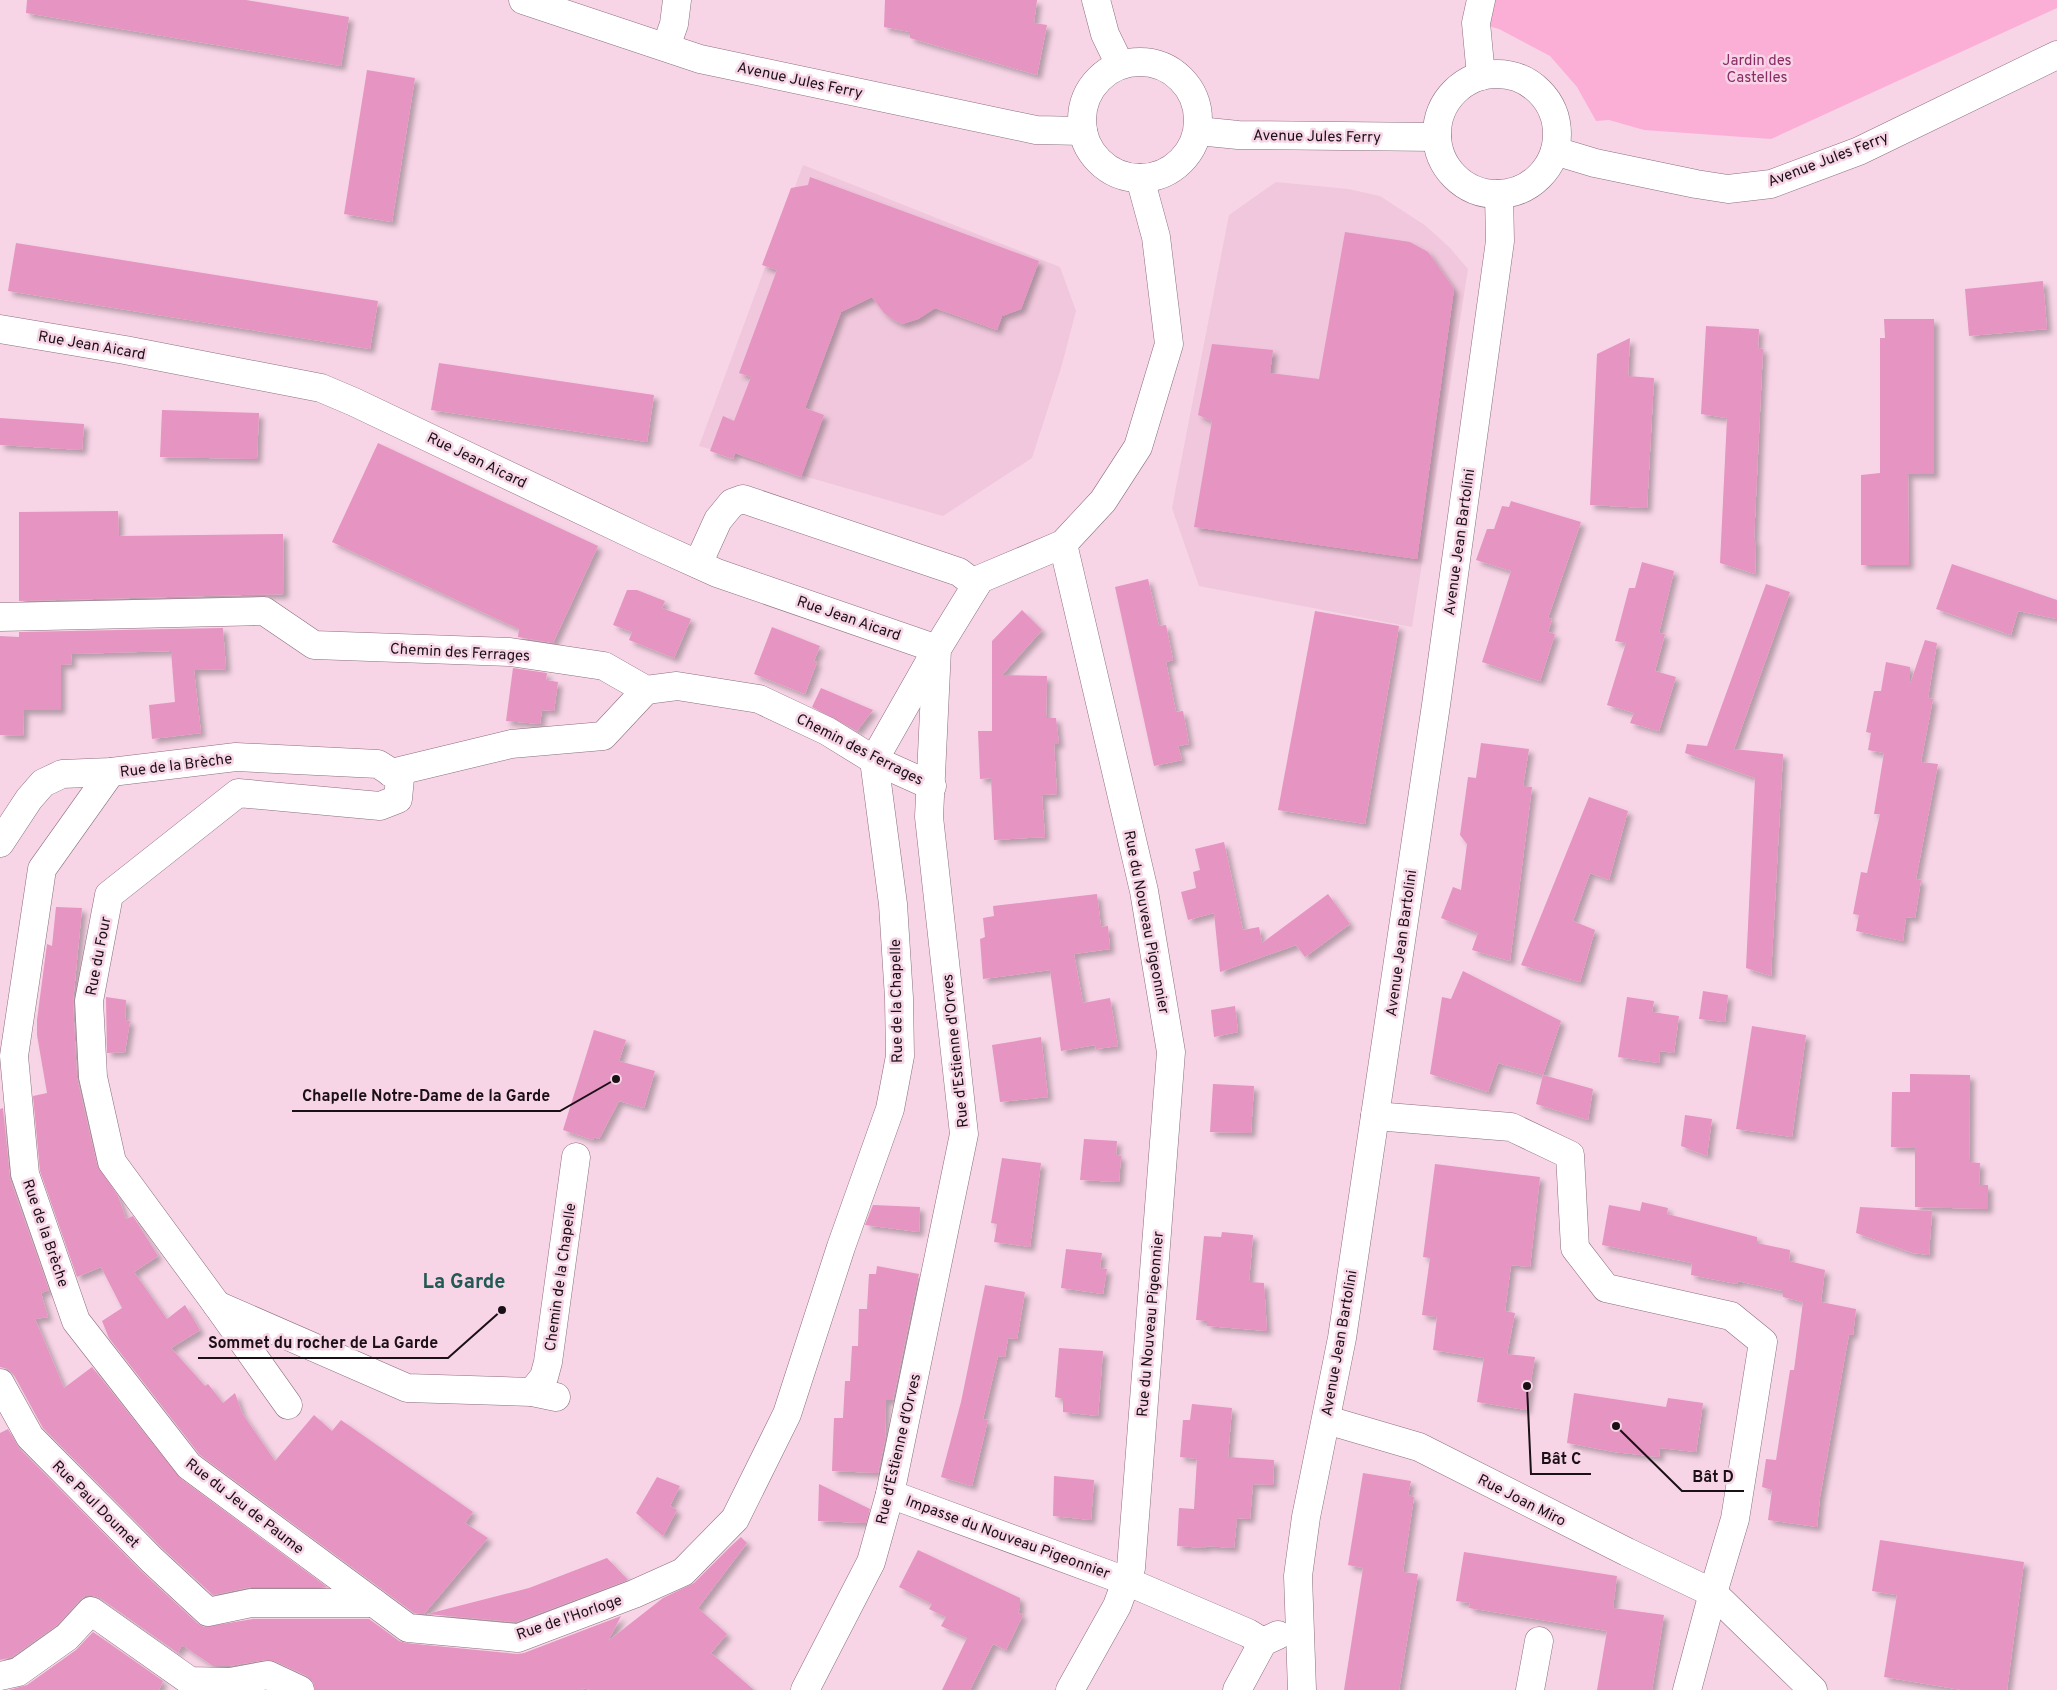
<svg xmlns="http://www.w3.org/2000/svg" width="2057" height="1690" font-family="Overpass,sans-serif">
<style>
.built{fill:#f0c7dc}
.green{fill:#fbafd7}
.building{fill:#e694c1;filter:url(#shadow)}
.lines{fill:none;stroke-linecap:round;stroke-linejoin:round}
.minor-casing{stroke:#8c6e7d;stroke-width:29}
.minor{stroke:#fff;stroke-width:28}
.labels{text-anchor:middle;stroke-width:5;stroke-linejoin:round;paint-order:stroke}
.park-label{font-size:15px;fill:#892b65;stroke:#f7d5e6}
.street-label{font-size:15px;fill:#1b1016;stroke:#f7d5e6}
.district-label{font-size:20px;font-weight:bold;fill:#215a54;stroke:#f7d5e6}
.leader{fill:none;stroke:#1b1016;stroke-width:2}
.callout-dot{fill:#1b1016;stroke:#f7d5e6;stroke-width:2}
.callout-label{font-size:16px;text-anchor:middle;font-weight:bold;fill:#1b1016;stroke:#f7d5e6;stroke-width:5;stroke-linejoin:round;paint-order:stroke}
</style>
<defs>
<filter id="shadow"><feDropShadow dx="4.5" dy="4.5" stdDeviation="2.5" flood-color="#0004"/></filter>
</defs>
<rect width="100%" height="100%" fill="#f7d5e6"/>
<!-- built -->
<g class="built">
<path d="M 803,165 L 1060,267 L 1076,311 L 1061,368 L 1032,458 L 943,516 L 699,446 Z"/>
<path d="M 1276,182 L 1348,189 L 1380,196 L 1426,226 L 1450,248 L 1468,269 L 1412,627 L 1199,586 L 1172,508 L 1229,215 Z"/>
</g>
<!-- green -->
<path class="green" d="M 1481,0 L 2057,0 L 2057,8 L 1771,139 L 1644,130 L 1609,120 L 1596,121 L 1577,87 L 1550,56 L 1499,29 L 1477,23 Z"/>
<!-- building -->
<g class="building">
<path d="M 27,0 L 246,0 L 349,17 L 341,66 L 26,13 Z"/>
<path d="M 885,0 L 1037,0 L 1034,23 L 1047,25 L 1037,75 L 910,38 L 910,32 L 884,27 Z"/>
<path d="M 367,70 L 415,78 L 392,222 L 344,214 Z"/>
<path d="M 810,177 L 1039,261 L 1021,309 L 1002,316 L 997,330 L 935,308 L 918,319 L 902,324 L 892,319 L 884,313 L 872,297 L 841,312 L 805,408 L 824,415 L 801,477 L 735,453 L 733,459 L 710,451 L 723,416 L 734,421 L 751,377 L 739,373 L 777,270 L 762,265 L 791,188 L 808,185 Z"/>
<path d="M 1345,232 L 1410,242 L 1428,252 L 1454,289 L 1417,559 L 1194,527 L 1212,421 L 1198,415 L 1212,344 L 1273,350 L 1270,373 L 1319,379 Z"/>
<path d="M 16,243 L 378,301 L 370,349 L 8,291 Z"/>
<path d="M 2043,281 L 2047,329 L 1969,336 L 1965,289 Z"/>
<path d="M 1884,319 L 1934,319 L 1934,474 L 1908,474 L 1909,565 L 1861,565 L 1861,475 L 1880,473 L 1880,338 L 1885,338 Z"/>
<path d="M 1706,326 L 1759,329 L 1758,348 L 1763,349 L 1754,540 L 1756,540 L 1755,574 L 1720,563 L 1727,418 L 1701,414 Z"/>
<path d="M 1630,338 L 1628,376 L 1654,378 L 1647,508 L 1590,505 L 1597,354 Z"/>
<path d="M 439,363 L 654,395 L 647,442 L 431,410 Z"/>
<path d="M 162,410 L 259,413 L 257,459 L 160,457 Z"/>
<path d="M 0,418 L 84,424 L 82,450 L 0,445 Z"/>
<path d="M 378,443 L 598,546 L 553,643 L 518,637 L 519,629 L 332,542 Z"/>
<path d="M 1511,501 L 1581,522 L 1548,618 L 1552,619 L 1548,632 L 1555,634 L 1540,681 L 1482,662 L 1511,571 L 1476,560 L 1487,529 L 1494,529 L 1502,506 L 1509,507 Z"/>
<path d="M 118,511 L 119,536 L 283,534 L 284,594 L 19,601 L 19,512 Z"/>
<path d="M 1642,562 L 1674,571 L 1659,633 L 1665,634 L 1655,671 L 1676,677 L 1659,731 L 1630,723 L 1634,713 L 1607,705 L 1626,643 L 1615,641 L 1629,588 L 1635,588 Z"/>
<path d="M 1952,564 L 2057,600 L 2057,619 L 2018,611 L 2011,635 L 1936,609 Z"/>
<path d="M 1148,579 L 1159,626 L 1166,625 L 1173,660 L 1166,662 L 1176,712 L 1183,711 L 1189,744 L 1178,746 L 1182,760 L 1154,766 L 1115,587 Z"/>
<path d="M 1766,584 L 1790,592 L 1734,749 L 1783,754 L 1771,976 L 1746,968 L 1755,778 L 1685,753 L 1687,744 L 1707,746 Z"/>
<path d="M 627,590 L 637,590 L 665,601 L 662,608 L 691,619 L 674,658 L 629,640 L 632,632 L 613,625 Z"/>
<path d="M 1022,610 L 1042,630 L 1002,675 L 1047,676 L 1046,718 L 1056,718 L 1059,744 L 1054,744 L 1057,794 L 1042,795 L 1045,837 L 994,840 L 991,778 L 980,779 L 978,731 L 992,731 L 992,641 Z"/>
<path d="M 1315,611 L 1399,626 L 1365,824 L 1278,810 Z"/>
<path d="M 772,627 L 820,646 L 814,661 L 817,662 L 805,694 L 754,674 Z"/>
<path d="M 223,628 L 226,669 L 194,670 L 201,733 L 152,739 L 149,705 L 175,702 L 171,651 L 71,654 L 72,664 L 61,665 L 61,710 L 24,710 L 23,736 L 0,735 L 0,636 L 19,637 L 19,632 Z"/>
<path d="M 1925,640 L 1937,643 L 1928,698 L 1933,699 L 1921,762 L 1938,764 L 1916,879 L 1921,880 L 1915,918 L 1906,917 L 1903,941 L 1856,931 L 1859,915 L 1853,914 L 1861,872 L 1867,873 L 1880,814 L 1874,814 L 1884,753 L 1868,750 L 1871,733 L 1866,732 L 1874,691 L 1881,691 L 1886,662 L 1910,667 L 1910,684 Z"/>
<path d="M 513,668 L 547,673 L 546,680 L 558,682 L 554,711 L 542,710 L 540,724 L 506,721 Z"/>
<path d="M 821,688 L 873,710 L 857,731 L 812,707 Z"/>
<path d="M 1481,743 L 1529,749 L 1523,786 L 1532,787 L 1510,961 L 1472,950 L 1478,933 L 1441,918 L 1453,887 L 1461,890 L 1467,844 L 1460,835 L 1468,777 L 1476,778 Z"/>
<path d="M 1589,797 L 1628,811 L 1609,880 L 1590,873 L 1573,921 L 1595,930 L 1580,982 L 1521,965 Z"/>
<path d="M 1224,842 L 1243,930 L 1259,927 L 1262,943 L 1328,894 L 1350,924 L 1305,957 L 1296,945 L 1220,972 L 1214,913 L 1188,920 L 1181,892 L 1196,888 L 1193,872 L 1200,870 L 1195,849 Z"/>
<path d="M 1097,894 L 1101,927 L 1108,926 L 1110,949 L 1074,954 L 1083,1003 L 1110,998 L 1118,1046 L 1096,1049 L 1095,1045 L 1061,1051 L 1050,970 L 983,979 L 980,939 L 985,937 L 983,918 L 994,916 L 993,906 Z"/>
<path d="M 56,907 L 82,908 L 73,1002 L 77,1078 L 97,1165 L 118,1196 L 126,1219 L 133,1216 L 158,1256 L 134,1272 L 167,1319 L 185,1305 L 200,1330 L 171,1348 L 205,1386 L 208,1384 L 223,1403 L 235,1393 L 242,1413 L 275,1461 L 314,1415 L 332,1431 L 341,1420 L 473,1512 L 465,1523 L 488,1538 L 424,1614 L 414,1613 L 200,1455 L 109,1338 L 102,1321 L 122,1308 L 101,1267 L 77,1277 L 40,1171 L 33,1096 L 47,1093 L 37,1035 L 37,1020 L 47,944 L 52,946 Z"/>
<path d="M 1463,971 L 1561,1021 L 1543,1075 L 1498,1063 L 1488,1092 L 1430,1074 L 1442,997 L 1451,999 Z"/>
<path d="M 1703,991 L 1728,995 L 1725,1022 L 1699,1019 Z"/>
<path d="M 106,997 L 126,1000 L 125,1020 L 130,1021 L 125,1052 L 107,1053 Z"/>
<path d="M 1627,997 L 1654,1001 L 1652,1012 L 1679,1016 L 1674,1053 L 1660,1051 L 1659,1063 L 1618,1057 Z"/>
<path d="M 1235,1006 L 1238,1032 L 1214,1037 L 1211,1010 Z"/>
<path d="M 1752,1026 L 1806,1035 L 1792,1137 L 1736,1129 Z"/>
<path d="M 594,1030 L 626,1040 L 619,1061 L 655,1071 L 644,1108 L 619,1101 L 599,1139 L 594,1137 L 593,1140 L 563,1130 Z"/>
<path d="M 1041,1037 L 1048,1097 L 1000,1102 L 992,1045 Z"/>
<path d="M 1910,1074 L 1970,1075 L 1969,1162 L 1980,1163 L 1979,1185 L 1988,1185 L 1988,1209 L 1915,1207 L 1915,1148 L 1891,1147 L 1892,1092 L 1910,1092 Z"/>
<path d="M 1543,1075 L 1593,1089 L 1588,1120 L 1536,1104 Z"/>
<path d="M 1213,1084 L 1254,1086 L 1251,1133 L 1210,1132 Z"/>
<path d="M 3,1108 L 10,1179 L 49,1290 L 41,1293 L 48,1317 L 35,1319 L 64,1388 L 92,1367 L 180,1478 L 327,1587 L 251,1587 L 213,1595 L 163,1549 L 43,1428 L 14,1375 L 8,1369 L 0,1367 L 0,1109 Z"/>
<path d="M 1685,1115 L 1712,1119 L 1707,1156 L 1681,1146 Z"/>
<path d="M 1084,1139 L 1117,1141 L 1116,1155 L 1121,1156 L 1119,1182 L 1080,1180 Z"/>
<path d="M 1002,1158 L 1041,1163 L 1030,1247 L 994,1242 L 997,1224 L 991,1223 Z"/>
<path d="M 1435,1164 L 1540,1177 L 1530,1267 L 1511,1265 L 1505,1311 L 1515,1313 L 1507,1354 L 1535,1357 L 1526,1410 L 1477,1402 L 1484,1358 L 1433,1350 L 1437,1317 L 1422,1315 L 1430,1258 L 1423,1257 Z"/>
<path d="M 1642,1202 L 1668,1208 L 1667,1214 L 1757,1237 L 1757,1243 L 1790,1250 L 1789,1261 L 1825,1270 L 1821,1302 L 1856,1309 L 1853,1335 L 1849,1334 L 1820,1497 L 1817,1527 L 1768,1520 L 1772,1490 L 1762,1487 L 1766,1459 L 1776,1460 L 1790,1370 L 1794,1370 L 1803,1302 L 1783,1297 L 1783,1291 L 1738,1281 L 1737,1284 L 1691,1275 L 1692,1263 L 1602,1245 L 1609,1205 L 1640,1211 Z"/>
<path d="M 873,1205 L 920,1207 L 919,1232 L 865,1225 Z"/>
<path d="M 1860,1207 L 1932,1211 L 1929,1255 L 1913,1253 L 1856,1233 Z"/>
<path d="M 1222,1232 L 1253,1235 L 1249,1282 L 1264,1283 L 1267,1331 L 1207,1326 L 1207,1321 L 1196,1320 L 1204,1236 L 1221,1237 Z"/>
<path d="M 1066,1249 L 1102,1253 L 1100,1268 L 1107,1269 L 1103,1294 L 1061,1288 Z"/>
<path d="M 877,1266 L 919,1274 L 893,1400 L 886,1400 L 885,1440 L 878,1473 L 832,1471 L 834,1418 L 843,1418 L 845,1381 L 850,1381 L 852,1346 L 858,1346 L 859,1309 L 867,1309 L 869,1274 L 876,1274 Z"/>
<path d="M 985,1285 L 1025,1292 L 1017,1339 L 1008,1338 L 1005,1357 L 998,1356 L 983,1419 L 988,1420 L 972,1486 L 941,1477 L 961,1402 Z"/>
<path d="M 1059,1348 L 1103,1351 L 1098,1416 L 1063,1412 L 1063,1399 L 1055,1397 Z"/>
<path d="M 1574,1393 L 1666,1407 L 1668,1398 L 1703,1403 L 1696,1452 L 1660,1448 L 1659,1457 L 1614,1452 L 1567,1443 Z"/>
<path d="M 1192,1404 L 1232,1408 L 1228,1457 L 1274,1460 L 1273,1485 L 1253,1484 L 1250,1519 L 1237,1518 L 1234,1548 L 1206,1546 L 1205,1548 L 1177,1546 L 1179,1508 L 1194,1509 L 1197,1459 L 1180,1457 L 1183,1420 L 1190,1420 Z"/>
<path d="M 8,1429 L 19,1448 L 141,1571 L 197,1623 L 204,1627 L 253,1619 L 369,1619 L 399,1641 L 406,1643 L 517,1654 L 524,1653 L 621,1616 L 608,1641 L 663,1598 L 694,1583 L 731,1546 L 741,1537 L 747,1543 L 698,1608 L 727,1634 L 711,1653 L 754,1690 L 591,1690 L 583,1688 L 582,1690 L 315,1690 L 313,1682 L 307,1676 L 274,1661 L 265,1660 L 229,1666 L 213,1666 L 182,1645 L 178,1653 L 100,1598 L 93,1596 L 85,1596 L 80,1600 L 57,1625 L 12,1657 L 0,1660 L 0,1433 Z"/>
<path d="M 1363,1473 L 1411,1481 L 1408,1495 L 1414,1497 L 1403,1572 L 1418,1574 L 1399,1690 L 1344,1690 L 1363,1568 L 1348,1565 Z"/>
<path d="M 1054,1476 L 1094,1480 L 1091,1520 L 1053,1516 Z"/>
<path d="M 657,1477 L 680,1486 L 670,1506 L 677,1510 L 663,1536 L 636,1513 Z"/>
<path d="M 819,1484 L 870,1509 L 866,1523 L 818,1521 Z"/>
<path d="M 1880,1540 L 2024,1562 L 2007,1690 L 1962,1690 L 1884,1677 L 1897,1595 L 1872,1591 Z"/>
<path d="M 918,1550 L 1020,1598 L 1020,1608 L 1018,1613 L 1023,1615 L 1006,1650 L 993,1644 L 970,1690 L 942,1690 L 967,1638 L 941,1626 L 946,1617 L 929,1609 L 932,1604 L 899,1587 Z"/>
<path d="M 1464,1552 L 1617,1576 L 1613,1608 L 1664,1615 L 1652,1690 L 1597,1690 L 1607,1631 L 1469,1608 L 1470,1603 L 1456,1601 Z"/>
<path d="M 607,1558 L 628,1580 L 516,1622 L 427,1614 L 529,1588 Z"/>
<path d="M 93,1632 L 163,1681 L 159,1690 L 9,1690 L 27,1685 L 76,1650 Z"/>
</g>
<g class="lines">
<defs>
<g id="minor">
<path d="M 523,0 L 700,59 L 1036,130 L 1083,131"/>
<path d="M 1096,0 L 1105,34 L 1120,65"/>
<path d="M 1481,0 L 1476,23 L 1481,76"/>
<path d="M 666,47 L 674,24 L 677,0"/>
<circle cx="1140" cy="120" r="58"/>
<circle cx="1497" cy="134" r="60"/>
<path d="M 1198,131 L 1238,135 L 1437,137"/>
<path d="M 1555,151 L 1595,163 L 1696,184 L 1728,189 L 1771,184 L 1859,151 L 2057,55"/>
<path d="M 0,329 L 125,350 L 321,388 L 354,402 L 644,540 L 717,573 L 937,649 L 874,760 L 893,904 L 899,998 L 900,1056 L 890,1109 L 841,1247 L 787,1414 L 735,1519 L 683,1572 L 634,1594 L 518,1638 L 408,1628 L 189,1466 L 76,1321 L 25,1174 L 14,1056 L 42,869 L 111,772"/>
<path d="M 1063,544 L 1144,891 L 1171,1052 L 1131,1568 L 1117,1606 L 1070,1690"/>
<path d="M 698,564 L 718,520 L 732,503 L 743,499 L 959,572 L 976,585"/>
<path d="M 0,617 L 264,611 L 314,645 L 510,652 L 604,666 L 646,690 L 677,686 L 759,699 L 827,731 L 874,760 L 932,786"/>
<path d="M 391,773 L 511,744 L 603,736 L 646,690"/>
<path d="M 0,843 L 29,799 L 43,783 L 62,774 L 111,772 L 236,757 L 378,764 L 400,778 L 398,799 L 380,806 L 238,793 L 109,895 L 89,1001 L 93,1077 L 112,1162 L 217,1305 L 288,1405"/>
<path d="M 1375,1116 L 1511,1127 L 1570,1155 L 1575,1248 L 1606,1288 L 1731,1316 L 1763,1342 L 1735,1519 L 1713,1593 L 1687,1690"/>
<path d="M 217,1305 L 407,1388 L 532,1392 L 556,1397"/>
<path d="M 0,1383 L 30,1437 L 152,1560 L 208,1612 L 251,1603 L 374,1603"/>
<path d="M 532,1392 L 544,1377 L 548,1362 L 576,1157"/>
<path d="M 1327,1420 L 1419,1447 L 1627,1552 L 1713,1593 L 1813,1690"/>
<path d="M 890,1494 L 1126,1581 L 1248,1633 L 1263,1642"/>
<path d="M 0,1676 L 18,1672 L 67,1637 L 91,1611 L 190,1681 L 230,1682 L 268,1675 L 300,1690"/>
<path d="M 805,1690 L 871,1562 L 890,1494 L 964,1134 L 929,817 L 937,649 L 980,579 L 1063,544 L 1103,501 L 1138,447 L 1169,344 L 1156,237 L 1140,178"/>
<path d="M 1237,1690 L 1263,1642 L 1278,1635"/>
<path d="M 1302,1690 L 1298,1576 L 1306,1517 L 1342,1338 L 1436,705 L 1500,241 L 1499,194"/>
<path d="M 1530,1690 L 1539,1641"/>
</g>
</defs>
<!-- minor casing -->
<use href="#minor" class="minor-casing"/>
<!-- minor -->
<use href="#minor" class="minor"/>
</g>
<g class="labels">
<!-- park labels -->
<g class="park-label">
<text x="1757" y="65">Jardin des<tspan x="1757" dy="17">Castelles</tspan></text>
</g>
<!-- street labels -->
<g class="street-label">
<text transform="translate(800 80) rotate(12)" y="5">Avenue Jules Ferry</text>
<text transform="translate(1317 136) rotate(1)" y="5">Avenue Jules Ferry</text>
<text transform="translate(1828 159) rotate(-21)" y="5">Avenue Jules Ferry</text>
<text transform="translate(92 345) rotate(10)" y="5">Rue Jean Aicard</text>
<text transform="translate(477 460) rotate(26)" y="5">Rue Jean Aicard</text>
<text transform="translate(1459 542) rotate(-82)" y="5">Avenue Jean Bartolini</text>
<text transform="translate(849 618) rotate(19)" y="5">Rue Jean Aicard</text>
<text transform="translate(460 652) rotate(3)" y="5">Chemin des Ferrages</text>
<text transform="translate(860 749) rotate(27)" y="5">Chemin des Ferrages</text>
<text transform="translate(176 765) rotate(-7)" y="5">Rue de la Brèche</text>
<text transform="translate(1147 922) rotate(79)" y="5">Rue du Nouveau Pigeonnier</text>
<text transform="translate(1401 943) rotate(-82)" y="5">Avenue Jean Bartolini</text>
<text transform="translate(98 956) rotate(-79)" y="5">Rue du Four</text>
<text transform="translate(896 1001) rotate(-91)" y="5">Rue de la Chapelle</text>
<text transform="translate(955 1051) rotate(-96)" y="5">Rue d'Estienne d'Orves</text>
<text transform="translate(46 1233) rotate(71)" y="5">Rue de la Brèche</text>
<text transform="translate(560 1277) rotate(-82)" y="5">Chemin de la Chapelle</text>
<text transform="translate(1150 1324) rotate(-85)" y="5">Rue du Nouveau Pigeonnier</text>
<text transform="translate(1339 1343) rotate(-80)" y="5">Avenue Jean Bartolini</text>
<text transform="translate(898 1449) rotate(-77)" y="5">Rue d'Estienne d'Orves</text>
<text transform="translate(1522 1500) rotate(27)" y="5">Rue Joan Miro</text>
<text transform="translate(96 1504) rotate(45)" y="5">Rue Paul Doumet</text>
<text transform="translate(245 1506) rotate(38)" y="5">Rue du Jeu de Paume</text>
<text transform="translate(1008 1537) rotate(20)" y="5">Impasse du Nouveau Pigeonnier</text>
<text transform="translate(569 1617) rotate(-19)" y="5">Rue de l'Horloge</text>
</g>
<!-- district labels -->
<g class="district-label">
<text x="464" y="1288">La Garde</text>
</g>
</g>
<!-- callouts -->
<path class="leader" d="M616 1079L560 1111H292M502 1310L448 1358H198M1527 1386L1531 1474H1591M1616 1426L1682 1491H1744"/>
<g class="callout-dot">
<circle cx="616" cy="1079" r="5"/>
<circle cx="502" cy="1310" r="5"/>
<circle cx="1527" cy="1386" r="5"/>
<circle cx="1616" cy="1426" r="5"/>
</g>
<g class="callout-label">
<text x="426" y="1101">Chapelle Notre-Dame de la Garde</text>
<text x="323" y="1348">Sommet du rocher de La Garde</text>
<text x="1561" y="1464">Bât C</text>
<text x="1713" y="1482">Bât D</text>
</g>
</svg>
